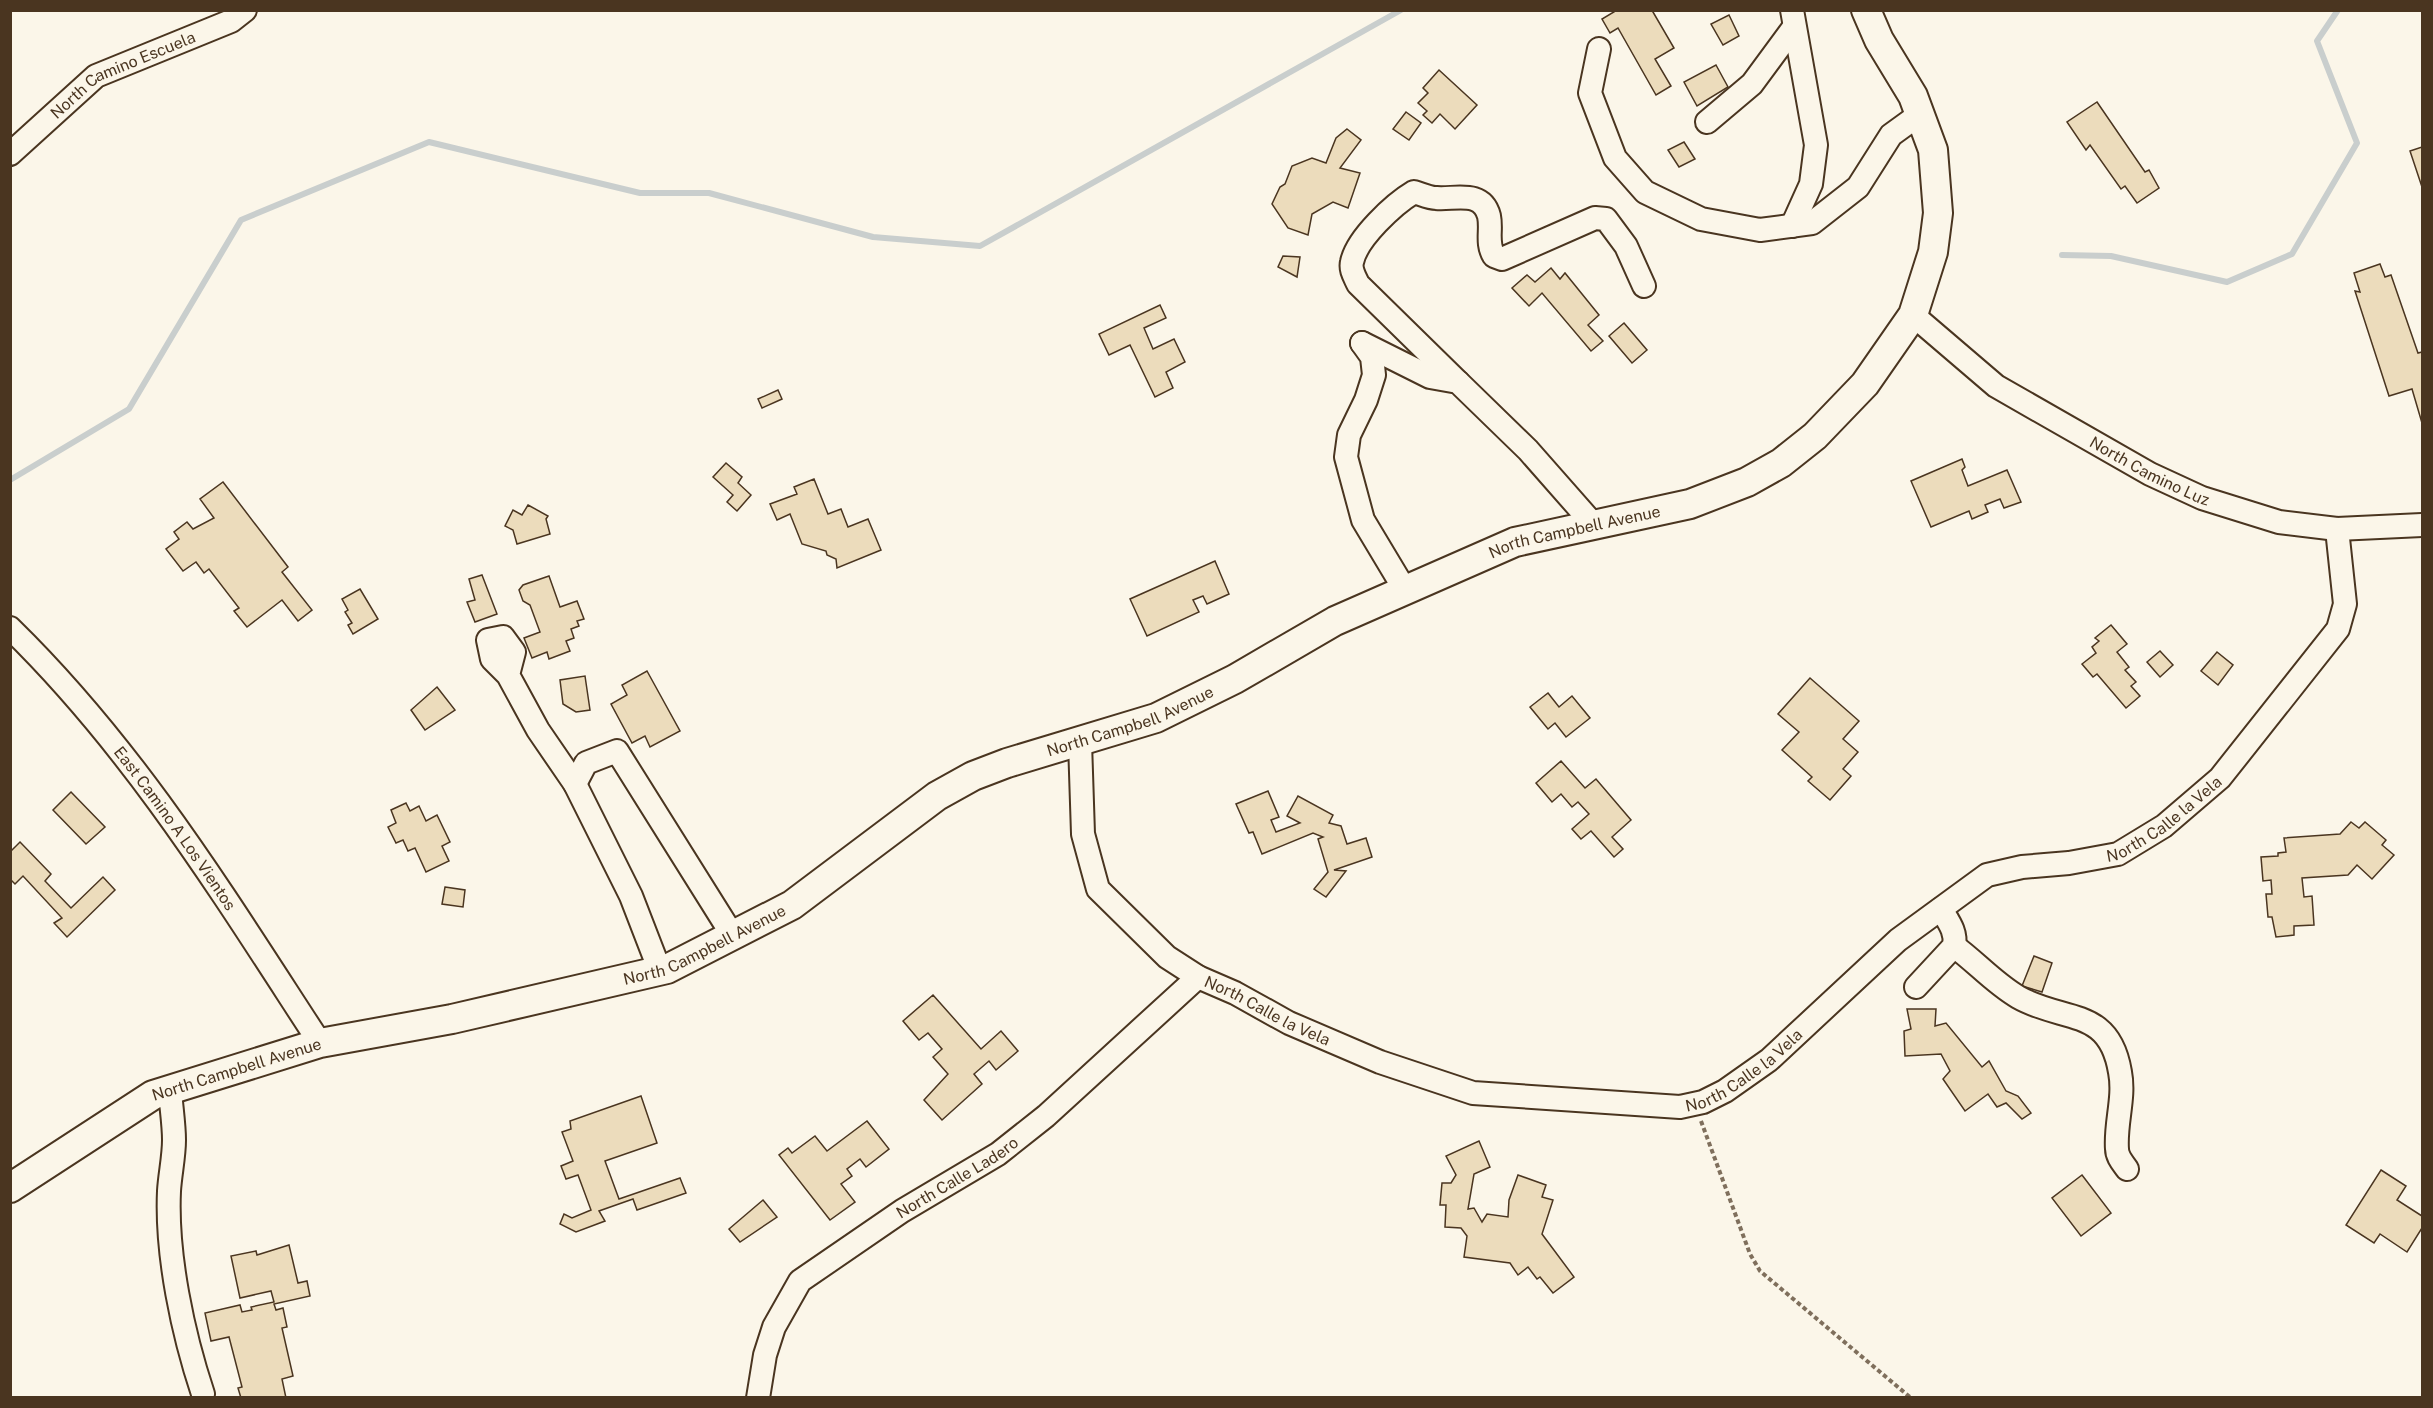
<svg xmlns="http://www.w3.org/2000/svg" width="2433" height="1408" font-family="'Public Sans',sans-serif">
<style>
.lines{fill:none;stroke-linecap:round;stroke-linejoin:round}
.stream{stroke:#c9cecd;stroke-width:6}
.building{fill:#ecdcbc;stroke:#4a3520;stroke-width:1.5}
.minor-casing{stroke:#4a3520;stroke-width:26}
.major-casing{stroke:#4a3520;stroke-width:32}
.path{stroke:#7f6f5c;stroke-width:4;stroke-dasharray:4.5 3;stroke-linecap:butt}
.minor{stroke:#fbf6e9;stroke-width:22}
.major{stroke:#fbf6e9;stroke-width:28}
.labels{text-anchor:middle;stroke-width:4.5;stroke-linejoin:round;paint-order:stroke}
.street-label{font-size:16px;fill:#4a3520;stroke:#fbf6e9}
</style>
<rect width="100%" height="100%" fill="#fbf6e9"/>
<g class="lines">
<!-- stream -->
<g class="stream">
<path d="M 2062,255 L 2111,256 L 2227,282 L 2292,254 L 2357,143 L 2317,41 L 2338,10"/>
<path d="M 10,480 L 129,409 L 241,220 L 429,142 L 640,193 L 709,193 L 873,237 L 980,246 L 1401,10"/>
</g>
</g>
<!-- building -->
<g class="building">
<path d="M 1617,10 L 1655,10 L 1653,12 L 1674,48 L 1655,59 L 1671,86 L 1656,95 L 1618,28 L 1610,33 L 1602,19 Z"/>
<path d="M 1729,15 L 1739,36 L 1723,45 L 1711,24 Z"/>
<path d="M 1716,65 L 1728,87 L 1697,106 L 1684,82 Z"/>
<path d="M 1439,70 L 1477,105 L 1455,129 L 1440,114 L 1432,123 L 1423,115 L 1427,111 L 1418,103 L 1428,93 L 1423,88 Z"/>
<path d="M 2097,102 L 2145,172 L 2149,170 L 2159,188 L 2137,203 L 2125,186 L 2121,189 L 2090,145 L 2086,150 L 2067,122 Z"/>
<path d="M 1406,112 L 1421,123 L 1409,140 L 1393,129 Z"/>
<path d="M 1347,129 L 1361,140 L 1340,168 L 1360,173 L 1348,208 L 1333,202 L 1312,214 L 1308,235 L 1288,228 L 1272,204 L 1280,187 L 1285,184 L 1292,166 L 1312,158 L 1326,163 L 1336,138 Z"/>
<path d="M 1684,142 L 1695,159 L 1679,167 L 1668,150 Z"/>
<path d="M 2422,147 L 2422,187 L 2410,151 Z"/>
<path d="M 1283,256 L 1300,257 L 1297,277 L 1278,267 Z"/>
<path d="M 2380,264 L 2385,277 L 2391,275 L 2418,353 L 2422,352 L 2422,423 L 2412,389 L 2389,396 L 2355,291 L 2360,292 L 2354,273 Z"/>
<path d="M 1551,268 L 1560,279 L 1565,273 L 1599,315 L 1588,325 L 1603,341 L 1591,351 L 1542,293 L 1529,306 L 1512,288 L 1527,275 L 1535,282 Z"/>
<path d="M 1160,305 L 1166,318 L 1144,328 L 1153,349 L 1174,339 L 1185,362 L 1166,372 L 1173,388 L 1155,397 L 1130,345 L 1109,355 L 1099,334 Z"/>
<path d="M 1624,323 L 1647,350 L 1632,363 L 1609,336 Z"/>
<path d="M 778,390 L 782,399 L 762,408 L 758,399 Z"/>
<path d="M 1962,459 L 1965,467 L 1962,470 L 1968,486 L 2007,470 L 2021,502 L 2004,508 L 2000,499 L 1985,505 L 1988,512 L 1972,519 L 1969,511 L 1931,527 L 1911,481 Z"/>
<path d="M 726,463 L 742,477 L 738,483 L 751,495 L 737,511 L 727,502 L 733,495 L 713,477 Z"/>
<path d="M 814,479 L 828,514 L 841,509 L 848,527 L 868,519 L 881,550 L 837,568 L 836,559 L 827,555 L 826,551 L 802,544 L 790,514 L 777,520 L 770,504 L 797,494 L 794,487 Z"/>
<path d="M 223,482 L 288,567 L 282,572 L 312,610 L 298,621 L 282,600 L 247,627 L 234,611 L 239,608 L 209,569 L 204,573 L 196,562 L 183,571 L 166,549 L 179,539 L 174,532 L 187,522 L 193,529 L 214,518 L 200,499 Z"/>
<path d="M 528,505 L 548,516 L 546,519 L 550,534 L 517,544 L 513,530 L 505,526 L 513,510 L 522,515 Z"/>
<path d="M 1215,561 L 1229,594 L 1207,604 L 1203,596 L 1193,600 L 1199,612 L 1147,636 L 1130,599 Z"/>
<path d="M 482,575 L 497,614 L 475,622 L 467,602 L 475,600 L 469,579 Z"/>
<path d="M 549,576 L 560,607 L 577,601 L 584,619 L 577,621 L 579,626 L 571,629 L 574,638 L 566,641 L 570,651 L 549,659 L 547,652 L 532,658 L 524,638 L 540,632 L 530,605 L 523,601 L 519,590 L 523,585 Z"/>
<path d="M 360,589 L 378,619 L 353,634 L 348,625 L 352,623 L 345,612 L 348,610 L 342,599 Z"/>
<path d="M 2111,625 L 2127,644 L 2117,652 L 2129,667 L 2125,670 L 2136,682 L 2131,686 L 2140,696 L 2126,708 L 2097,674 L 2093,677 L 2082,664 L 2096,653 L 2092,647 L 2099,641 L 2095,638 Z"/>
<path d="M 2160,651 L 2173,665 L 2160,677 L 2147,662 Z"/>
<path d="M 2217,652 L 2233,665 L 2218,685 L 2201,671 Z"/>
<path d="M 647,671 L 680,731 L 650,747 L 645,736 L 632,743 L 611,704 L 627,695 L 622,685 Z"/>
<path d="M 585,676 L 590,710 L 576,712 L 563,704 L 560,680 Z"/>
<path d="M 1810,678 L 1859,721 L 1843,739 L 1858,752 L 1843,769 L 1851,776 L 1830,800 L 1808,781 L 1812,777 L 1782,750 L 1799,732 L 1778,714 Z"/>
<path d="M 437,687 L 455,710 L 425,730 L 411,710 Z"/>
<path d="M 1548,693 L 1559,707 L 1572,696 L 1590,718 L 1566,737 L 1555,723 L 1548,729 L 1530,707 Z"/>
<path d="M 1561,761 L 1585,788 L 1596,779 L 1631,820 L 1612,837 L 1623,849 L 1614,857 L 1591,831 L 1581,839 L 1572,829 L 1589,814 L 1578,802 L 1572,807 L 1561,794 L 1552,802 L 1536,783 Z"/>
<path d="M 1268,791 L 1279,817 L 1271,820 L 1276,832 L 1300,823 L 1287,816 L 1298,796 L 1333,815 L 1329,823 L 1341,826 L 1347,844 L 1366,838 L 1372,857 L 1334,870 L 1346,871 L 1326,897 L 1314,889 L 1328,872 L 1318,839 L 1323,837 L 1313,833 L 1262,854 L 1253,832 L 1249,833 L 1236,804 Z"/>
<path d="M 71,792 L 105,827 L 86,844 L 53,810 Z"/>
<path d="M 406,803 L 410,811 L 419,806 L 426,821 L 437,815 L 450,842 L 442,846 L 449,861 L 426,872 L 415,848 L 408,851 L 403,840 L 396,843 L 388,827 L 396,823 L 391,810 Z"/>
<path d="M 2351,822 L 2359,828 L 2365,822 L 2386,840 L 2382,845 L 2394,855 L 2372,879 L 2357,865 L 2348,875 L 2302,878 L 2304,897 L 2312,896 L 2314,925 L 2294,926 L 2294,935 L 2276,937 L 2272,917 L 2268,917 L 2266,894 L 2272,894 L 2271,880 L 2263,881 L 2261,857 L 2278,856 L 2278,853 L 2286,852 L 2284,838 L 2340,834 Z"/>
<path d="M 20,842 L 51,874 L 45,881 L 71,908 L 103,877 L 115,890 L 67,937 L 54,923 L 62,918 L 23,876 L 15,884 L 10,879 L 10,852 Z"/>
<path d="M 445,887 L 465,890 L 463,907 L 442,904 Z"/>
<path d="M 2034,956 L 2052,963 L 2042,992 L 2022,986 Z"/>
<path d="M 933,995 L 981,1049 L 1001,1031 L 1018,1051 L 996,1070 L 989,1061 L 974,1074 L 982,1084 L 942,1120 L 924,1100 L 948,1074 L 933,1057 L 942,1049 L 928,1033 L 919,1040 L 903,1021 Z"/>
<path d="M 1907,1009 L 1936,1009 L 1935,1026 L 1946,1023 L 1982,1067 L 1989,1061 L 2006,1091 L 2018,1096 L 2031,1113 L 2022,1119 L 2006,1103 L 1997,1107 L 1988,1094 L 1965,1111 L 1943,1079 L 1950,1071 L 1941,1054 L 1905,1056 L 1904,1031 L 1911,1029 Z"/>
<path d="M 641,1096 L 657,1143 L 605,1161 L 619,1199 L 680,1178 L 686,1193 L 637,1210 L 633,1199 L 599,1211 L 605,1221 L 576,1232 L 560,1224 L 564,1214 L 572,1218 L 591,1210 L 578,1175 L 566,1179 L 561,1166 L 573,1161 L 562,1132 L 571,1129 L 570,1121 Z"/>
<path d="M 867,1121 L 889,1149 L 866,1167 L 860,1159 L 847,1169 L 852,1176 L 841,1184 L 855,1202 L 830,1220 L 779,1155 L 788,1148 L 792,1153 L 815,1136 L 827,1151 Z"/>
<path d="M 1479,1141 L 1490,1167 L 1474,1174 L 1468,1209 L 1474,1208 L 1482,1222 L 1487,1214 L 1508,1217 L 1509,1200 L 1518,1175 L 1546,1185 L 1542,1197 L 1553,1200 L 1542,1234 L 1574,1277 L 1553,1293 L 1540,1277 L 1537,1279 L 1528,1267 L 1518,1275 L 1510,1263 L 1464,1257 L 1467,1236 L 1461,1228 L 1445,1227 L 1446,1205 L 1440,1205 L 1442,1183 L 1451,1183 L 1456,1175 L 1446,1156 Z"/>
<path d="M 2381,1170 L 2406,1186 L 2397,1200 L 2422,1216 L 2422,1228 L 2407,1252 L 2380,1234 L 2374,1243 L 2346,1225 Z"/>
<path d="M 2082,1175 L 2111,1213 L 2081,1236 L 2052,1198 Z"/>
<path d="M 763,1200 L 777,1217 L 740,1242 L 729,1229 Z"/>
<path d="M 289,1245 L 298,1283 L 307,1281 L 310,1296 L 274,1304 L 276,1310 L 283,1308 L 287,1327 L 282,1328 L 293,1376 L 282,1379 L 286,1398 L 241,1398 L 238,1388 L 242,1387 L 229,1337 L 211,1341 L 205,1313 L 240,1305 L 242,1312 L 252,1310 L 251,1307 L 274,1302 L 271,1291 L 240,1298 L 231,1256 L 256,1251 L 257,1255 Z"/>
</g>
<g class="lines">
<defs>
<g id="minor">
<path d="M 1599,49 L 1590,93 L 1615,158 L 1645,192 L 1701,219 L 1760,230 L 1812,223 L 1858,187 L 1891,135 L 1920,114"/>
<path d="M 1707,122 L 1752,84 L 1794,27"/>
<path id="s1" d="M 10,154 L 96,76 L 231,21 L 245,10"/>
<path d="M 1792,226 L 1811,184 L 1816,145 L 1792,10"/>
<path id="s2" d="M 1913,315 L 1996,386 L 2150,474 L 2202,498 L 2279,522 L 2337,529 L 2422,525"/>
<path d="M 1362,343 L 1430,377 L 1458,382 L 1528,450 L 1594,525"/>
<path d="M 1362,343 L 1372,357 L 1374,375 L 1366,400 L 1349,435 L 1346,457 L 1363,520 L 1405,590"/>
<path d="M 1458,382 L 1358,284 C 1355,277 1350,270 1352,262 C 1357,238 1394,204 1414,192 C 1421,194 1429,198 1436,198 C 1454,200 1482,189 1489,216 C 1492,230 1486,243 1494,256 L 1502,259 L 1595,218 L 1606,219 L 1626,246 L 1644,286"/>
<path id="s3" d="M 10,628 C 136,751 224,896 320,1043"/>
<path d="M 508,675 L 514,652 L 503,637 L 488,640 L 492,659 L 508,675 L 538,730 L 575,784 L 631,896 L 660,971"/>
<path id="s4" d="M 1080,742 L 1083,834 L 1098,889 L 1167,957 L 1198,977 L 1235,993 L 1289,1023 L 1380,1062 L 1473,1093 L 1680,1107 L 1703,1102 L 1725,1091 L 1769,1060 L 1898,940 L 1987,875 L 2022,867 L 2069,863 L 2118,854 L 2164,826 L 2220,778 L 2338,629 L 2345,604 L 2337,529"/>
<path d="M 575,784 L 586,763 L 617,751 L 733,936"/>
<path d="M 1954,946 C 1976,962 1994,983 2018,997 C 2063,1023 2109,1006 2120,1072 C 2125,1098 2115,1123 2117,1149 C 2117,1157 2123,1163 2127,1169"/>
<path d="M 1916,987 L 1954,946 C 1957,932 1948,921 1941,909"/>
<path d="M 170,1090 C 171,1106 174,1124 174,1140 C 174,1157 170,1174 169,1191 C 166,1255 183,1334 203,1394"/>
<path id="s5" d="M 758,1398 L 765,1355 L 774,1327 L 800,1281 L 902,1211 L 998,1154 L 1046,1116 L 1198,977"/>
</g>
<g id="major">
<path id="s6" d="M 10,1188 L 153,1095 L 320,1043 L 452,1019 L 667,969 L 792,905 L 937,796 L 973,776 L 1007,763 L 1156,718 L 1235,679 L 1335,621 L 1515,542 L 1690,504 L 1747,482 L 1781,463 L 1815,436 L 1865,384 L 1913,315 L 1933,252 L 1938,213 L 1933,150 L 1913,96 L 1879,40 L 1866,10"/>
</g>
</defs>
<!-- minor casing -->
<use href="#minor" class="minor-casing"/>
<!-- major casing -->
<use href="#major" class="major-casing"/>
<!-- path -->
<path class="path" d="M 1701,1121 L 1750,1254 L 1760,1271 L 1911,1398"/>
<!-- minor -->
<use href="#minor" class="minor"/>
<!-- major -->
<use href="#major" class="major"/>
</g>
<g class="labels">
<!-- street labels -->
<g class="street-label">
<text dy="6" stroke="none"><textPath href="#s1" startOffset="140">North Camino Escuela</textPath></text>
<text dy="6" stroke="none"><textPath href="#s2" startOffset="285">North Camino Luz</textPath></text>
<text dy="6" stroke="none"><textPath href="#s6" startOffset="1716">North Campbell Avenue</textPath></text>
<text dy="6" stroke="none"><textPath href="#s6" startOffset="1230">North Campbell Avenue</textPath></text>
<text dy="6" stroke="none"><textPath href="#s4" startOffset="1368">North Calle la Vela</textPath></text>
<text dy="6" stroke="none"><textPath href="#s3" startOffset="260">East Camino A Los Vientos</textPath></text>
<text dy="6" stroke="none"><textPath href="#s6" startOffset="744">North Campbell Avenue</textPath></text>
<text dy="6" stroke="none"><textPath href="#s4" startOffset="360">North Calle la Vela</textPath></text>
<text dy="6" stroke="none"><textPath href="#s4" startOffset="864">North Calle la Vela</textPath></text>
<text dy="6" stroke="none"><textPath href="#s6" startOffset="258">North Campbell Avenue</textPath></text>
<text dy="6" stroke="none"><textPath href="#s5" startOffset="314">North Calle Ladero</textPath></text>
</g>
</g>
<!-- border -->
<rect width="2433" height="1408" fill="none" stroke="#4a3520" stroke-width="24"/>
</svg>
